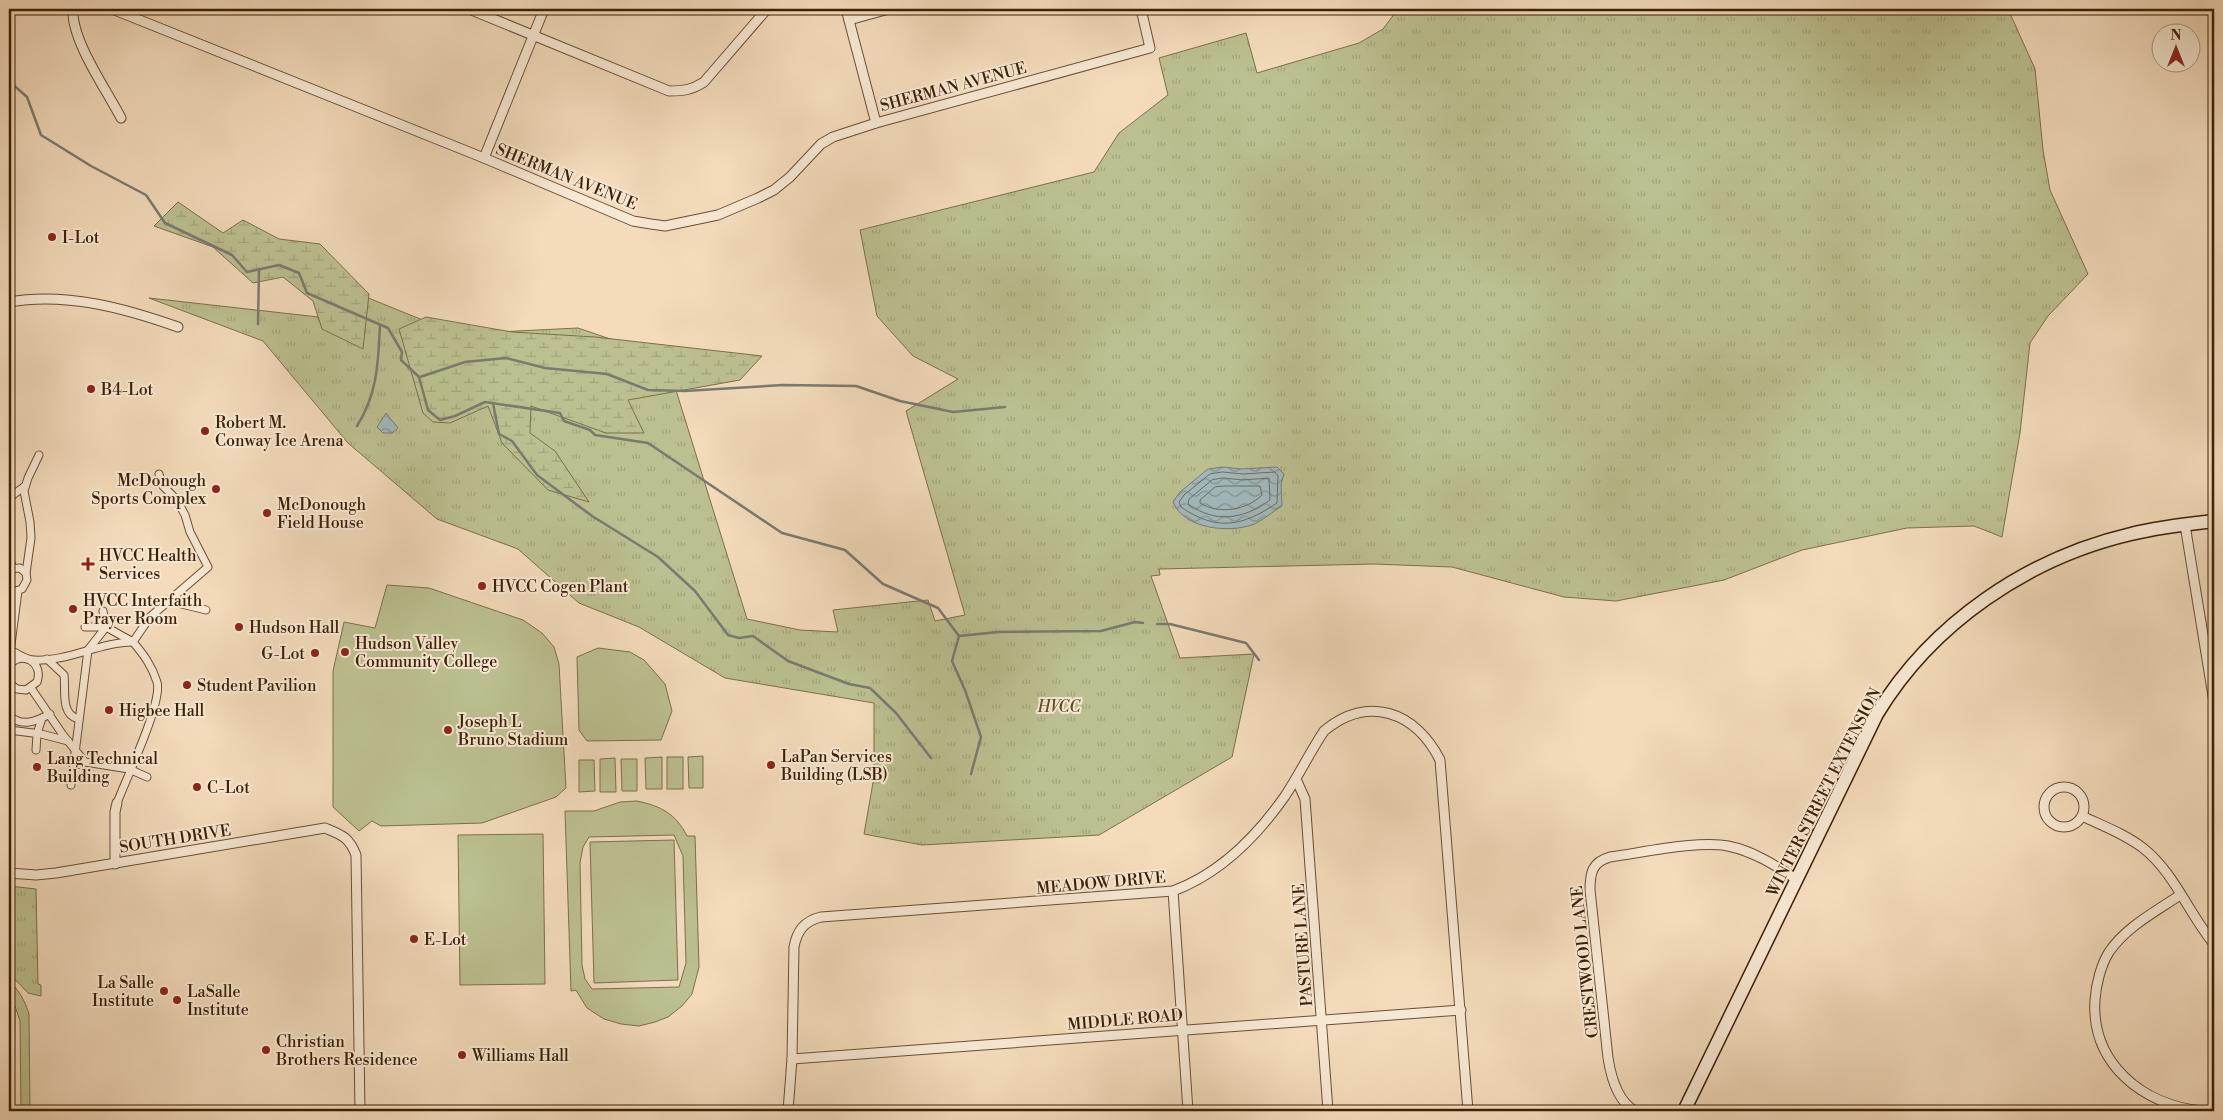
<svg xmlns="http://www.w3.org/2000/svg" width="2223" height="1120" font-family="'Libre Bodoni',serif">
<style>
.grass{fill:url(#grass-tufts);stroke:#7c704a}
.wetland{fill:url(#wetland-marsh);stroke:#7c704a}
.garden{fill:#bcc090;stroke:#7c704a;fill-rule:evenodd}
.water{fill:url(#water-waves);stroke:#797b72}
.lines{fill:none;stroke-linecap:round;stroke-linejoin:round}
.shore{stroke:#6f6c60;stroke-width:1}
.stream{stroke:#797b72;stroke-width:2.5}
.pedestrian-casing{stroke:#6a4f32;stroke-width:9}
.minor-casing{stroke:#6a4f32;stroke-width:11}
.secondary-casing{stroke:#3d2004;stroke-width:15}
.pedestrian{stroke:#f7e8d3;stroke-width:7}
.minor{stroke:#f7e8d3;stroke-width:9}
.secondary{stroke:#f7e8d3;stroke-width:12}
.poi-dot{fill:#8f2418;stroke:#f7e8d3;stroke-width:2}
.labels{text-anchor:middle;stroke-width:4;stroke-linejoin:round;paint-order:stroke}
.street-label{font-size:16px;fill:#3d2004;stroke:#f7e8d3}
.poi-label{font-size:16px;fill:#3d2004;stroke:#f7e8d3;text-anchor:start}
.park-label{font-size:16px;font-style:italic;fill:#5d4827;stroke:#f7e8d3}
</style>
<defs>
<pattern id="grass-tufts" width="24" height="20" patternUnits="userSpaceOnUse" patternTransform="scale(1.25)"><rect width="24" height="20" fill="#bcc090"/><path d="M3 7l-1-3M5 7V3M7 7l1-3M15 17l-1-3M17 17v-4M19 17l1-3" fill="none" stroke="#a2a57b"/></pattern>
<pattern id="wetland-marsh" width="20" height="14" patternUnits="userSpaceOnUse" patternTransform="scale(1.25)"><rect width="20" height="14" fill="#bcc090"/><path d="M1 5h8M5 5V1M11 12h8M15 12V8" fill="none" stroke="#a2a57b"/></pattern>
<pattern id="water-waves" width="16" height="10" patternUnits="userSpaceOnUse" patternTransform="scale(1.25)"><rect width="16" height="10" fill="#a1b8bc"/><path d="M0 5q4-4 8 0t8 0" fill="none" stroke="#849597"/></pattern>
</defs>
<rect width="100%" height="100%" fill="#f3dbbb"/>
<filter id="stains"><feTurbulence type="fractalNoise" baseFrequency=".004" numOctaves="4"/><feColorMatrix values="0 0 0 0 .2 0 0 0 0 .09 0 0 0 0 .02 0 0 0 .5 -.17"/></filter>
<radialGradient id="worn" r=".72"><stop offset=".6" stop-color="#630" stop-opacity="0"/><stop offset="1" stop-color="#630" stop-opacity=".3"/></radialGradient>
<!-- grass -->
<g class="grass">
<path d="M 1398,9 L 2008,9 L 2035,69 L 2043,150 L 2050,190 L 2088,274 L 2048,316 L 2030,343 L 2020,433 L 2002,537 L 1974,526 L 1907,528 L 1802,550 L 1724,580 L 1616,601 L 1564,597 L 1452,567 L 1374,564 L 1159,569 L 1160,575 L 1151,576 L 1180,658 L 1254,654 L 1232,757 L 1099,835 L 922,845 L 864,834 L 874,777 L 874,703 L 725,678 L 639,627 L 579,603 L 518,549 L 437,519 L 348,443 L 263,341 L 149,298 L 354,321 L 366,297 L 457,334 L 578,328 L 666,358 L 747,619 L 800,630 L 838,632 L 833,610 L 928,600 L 935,621 L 965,615 L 906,411 L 958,379 L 913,356 L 877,316 L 860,230 L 1094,172 L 1119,133 L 1168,95 L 1159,58 L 1246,33 L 1257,73 L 1359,43 L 1383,29 Z"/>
<path d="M 9,886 L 36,889 L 38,984 L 41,985 L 41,996 L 28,993 L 9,973 Z"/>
</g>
<!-- wetland -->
<g class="wetland">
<path d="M 178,202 L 223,233 L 243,220 L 279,239 L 320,244 L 369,294 L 363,349 L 322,329 L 313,301 L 283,277 L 253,283 L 213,247 L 154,226 Z"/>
<path d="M 426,317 L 512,332 L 595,337 L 762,356 L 740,380 L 628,400 L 644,433 L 606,433 L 531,406 L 530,433 L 555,451 L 589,502 L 548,490 L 502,443 L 488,406 L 450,423 L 433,422 L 423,413 L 399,329 Z"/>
</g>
<!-- garden -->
<g class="garden">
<path d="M 387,585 L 429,588 L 523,620 L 542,633 L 554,647 L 559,664 L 566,788 L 556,797 L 482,823 L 381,826 L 372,821 L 359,831 L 333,807 L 333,671 L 344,622 L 375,628 Z"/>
<path d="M 598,648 L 630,652 L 644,660 L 665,684 L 672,711 L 661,740 L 587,741 L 579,730 L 577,657 Z"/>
<path d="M 703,756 L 703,788 L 689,788 L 688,757 Z"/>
<path d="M 662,757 L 662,789 L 646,789 L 645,758 Z"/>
<rect x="667" y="757" width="16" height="32"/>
<path d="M 615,758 L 616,792 L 600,792 L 600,759 Z"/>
<path d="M 621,759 L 637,759 L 637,791 L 622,791 Z"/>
<path d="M 579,760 L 594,760 L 595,791 L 579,792 Z"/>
<path d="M 637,801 C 661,806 676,814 687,836 L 695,836 L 699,967 L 692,994 L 682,1006 L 668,1017 L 655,1022 L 639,1026 L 621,1024 L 604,1019 L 587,1008 L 576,990 L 571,991 L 565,811 L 594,811 L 620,802 ZM 674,835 L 683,856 L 686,963 L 679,987 L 592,989 L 585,979 L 582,965 L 580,863 L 583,847 L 589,837 Z"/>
<path d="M 543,834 L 545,984 L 460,985 L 458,835 Z"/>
<path d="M 674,840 L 678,980 L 594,983 L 590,842 Z"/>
<path d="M 9,981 C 19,990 25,1001 29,1014 L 30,1111 L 21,1111 L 20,1021 L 15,1006 L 9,1006 Z"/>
<path d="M 9,1010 L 15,1010 L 14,1111 L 9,1111 Z"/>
</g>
<!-- water -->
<g class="water">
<path d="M 386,413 L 398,428 L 392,433 L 383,433 L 377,427 Z"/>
<path d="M 1223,467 L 1242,469 L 1277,467 L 1284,474 L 1281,484 L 1282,506 C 1272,512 1262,521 1252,525 C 1228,533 1184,529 1173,502 L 1180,492 L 1208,469 Z"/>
</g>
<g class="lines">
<!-- shore -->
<g class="shore">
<path d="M 1223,472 L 1243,474 L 1275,472 L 1278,476 L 1277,503 C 1243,526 1217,532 1181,507 L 1179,502 L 1184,495 L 1210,474 Z"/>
<path d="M 1223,478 L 1243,480 L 1269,478 L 1270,500 C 1244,519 1216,524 1188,504 L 1189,499 L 1212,480 Z"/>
<path d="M 1224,486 L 1260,486 L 1262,495 C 1247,510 1219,515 1200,503 L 1200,500 L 1215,487 Z"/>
</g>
<!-- stream -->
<g class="stream">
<path d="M 9,81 L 27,97 L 41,135 L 91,166 L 146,195 L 165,223 L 232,255 L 247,272 L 279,265 L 299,273 L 307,293 L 388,328 L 402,352 L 401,360 L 419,377 L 428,410 L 440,420 L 455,416 L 485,402 L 560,413 L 564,421 L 590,430 L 595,435 L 648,443 L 782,533 L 845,550 L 883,584 L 938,608 L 959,636 L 998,632 L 1101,631 L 1135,622 L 1143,623"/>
<path d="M 258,324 L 259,269"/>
<path d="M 420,377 L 465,362 L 506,358 L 545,368 L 607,374 L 648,390 L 685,391 L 783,385 L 856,386 L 900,401 L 953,412 L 1005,407"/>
<path d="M 493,403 L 499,434 L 512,441 L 537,475 L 592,516 L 658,557 L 695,591 L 728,635 L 739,638 L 753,636 L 788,661 L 849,684 L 870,688 L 896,713 L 931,758"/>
<path d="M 357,426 C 378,392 378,363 380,325"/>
<path d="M 1157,624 L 1170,624 L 1246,643 L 1259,660"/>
<path d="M 959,636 L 952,661 L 965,690 L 981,737 L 971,774"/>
</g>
<defs>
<g id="pedestrian">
<path d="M 9,498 L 25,486"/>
<path d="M 9,554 L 12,567"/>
<path d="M 9,569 L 20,568 L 26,573 L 27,580 L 22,589 L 15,591 L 9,589"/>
<path d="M 26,573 L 31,538 L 30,522 L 24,491 L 28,478 L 39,455"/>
<path d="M 169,601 L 206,610"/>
<path d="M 85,627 L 106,627 L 133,642"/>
<path d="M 9,649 C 16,653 26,660 34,660 C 67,662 100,642 133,642"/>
<path d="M 10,652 L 18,591"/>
<path d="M 47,659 L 64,675 C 66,690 60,714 78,719"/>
<path d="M 9,665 C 22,650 44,662 37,682 L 26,690 L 17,689 L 9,683"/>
<path d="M 31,688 L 63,735 L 85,762 L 129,769 L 147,777"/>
<path d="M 9,715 C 21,728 37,721 50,714"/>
<path d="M 9,730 L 41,734 L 68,741"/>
<path d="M 36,750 L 37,734 L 42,718"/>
<path d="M 71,785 L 88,650 L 106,627 L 103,611"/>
<path d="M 117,803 C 126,779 163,702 157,682 C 152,666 144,655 133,642 L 150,617 L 208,567 L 190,532 L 185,515 L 177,500 L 163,486 L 159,474"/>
</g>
<g id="minor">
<path d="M 73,9 C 71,40 106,89 121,118"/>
<path d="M 112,9 L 484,158 L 633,221 L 651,224 L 665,226 L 718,215 L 758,198 L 774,190 L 790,177 L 821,144 L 833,137 L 876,123 L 1150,48 L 1141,9"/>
<path d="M 469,9 L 669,91 C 683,91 692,90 704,82 L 767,9"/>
<path d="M 846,9 L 876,123"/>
<path d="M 849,20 L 889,9"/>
<path d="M 484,158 L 544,9"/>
<path d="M 9,302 C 66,292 124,308 178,327"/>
<path d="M 2185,525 L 2214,702"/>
<path d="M 1296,779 L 1305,799 L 1328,1111"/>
<circle cx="2064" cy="807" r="20"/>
<path d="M 2082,816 C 2103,826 2125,834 2143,848 C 2174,872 2189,914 2214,944"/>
<path d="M 115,864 L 115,812 L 117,803"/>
<path d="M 9,873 L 36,875 L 56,873 L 325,828 C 342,835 349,837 356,855 L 360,1111"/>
<path d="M 1173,891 L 1188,1111"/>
<path d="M 2180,895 C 2155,912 2126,927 2109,952 C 2101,965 2096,984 2095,1000 C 2091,1063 2142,1105 2202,1111"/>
<path d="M 792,1059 L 1461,1010"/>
<path d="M 788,1111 L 792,1059 L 794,947 C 797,931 804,921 821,917 L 1173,891 C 1219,874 1257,836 1285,796 C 1299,775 1310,752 1324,731 C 1368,694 1416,712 1440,760 L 1468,1111"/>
<path d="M 1635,1111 C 1617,1101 1611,1077 1608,1058 L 1590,890 C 1590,873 1592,862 1610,857 C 1641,853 1699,840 1728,846 C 1753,851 1775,865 1796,879"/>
</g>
<path id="secondary" d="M 1684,1111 L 1877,714 C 1932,623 2028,558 2131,534 C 2158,527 2187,524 2214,521"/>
</defs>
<!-- pedestrian casing -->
<use href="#pedestrian" class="pedestrian-casing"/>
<!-- minor casing -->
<use href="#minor" class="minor-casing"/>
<!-- secondary casing -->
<use href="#secondary" class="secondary-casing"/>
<!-- pedestrian -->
<use href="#pedestrian" class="pedestrian"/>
<!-- minor -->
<use href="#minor" class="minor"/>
<!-- secondary -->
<use href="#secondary" class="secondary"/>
</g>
<!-- markers -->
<g class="poi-dot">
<circle cx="52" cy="237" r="5"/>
<circle cx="91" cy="389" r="5"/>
<circle cx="205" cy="431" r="5"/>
<circle cx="216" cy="489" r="5"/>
<circle cx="267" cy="513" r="5"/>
<path d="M85.5 556.5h5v5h5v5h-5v5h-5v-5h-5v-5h5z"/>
<circle cx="482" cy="586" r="5"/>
<circle cx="73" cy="609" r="5"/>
<circle cx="239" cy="627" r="5"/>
<circle cx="345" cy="652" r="5"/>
<circle cx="315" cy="653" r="5"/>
<circle cx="187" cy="685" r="5"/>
<circle cx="109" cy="710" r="5"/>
<circle cx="448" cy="730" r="5"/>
<circle cx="771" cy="765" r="5"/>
<circle cx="37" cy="767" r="5"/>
<circle cx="197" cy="787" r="5"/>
<circle cx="414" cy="939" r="5"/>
<circle cx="164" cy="991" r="5"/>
<circle cx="177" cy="1000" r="5"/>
<circle cx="266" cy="1050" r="5"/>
<circle cx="462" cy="1055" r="5"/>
</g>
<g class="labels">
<!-- street labels -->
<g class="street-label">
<text transform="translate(953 86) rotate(-15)" y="6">SHERMAN AVENUE</text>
<text transform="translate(567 176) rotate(22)" y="6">SHERMAN AVENUE</text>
<text transform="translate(1823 792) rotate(-63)" y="6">WINTER STREET EXTENSION</text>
<text transform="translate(175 838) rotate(-9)" y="6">SOUTH DRIVE</text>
<text transform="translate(1101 882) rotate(-5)" y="6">MEADOW DRIVE</text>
<text transform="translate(1302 945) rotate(-94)" y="6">PASTURE LANE</text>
<text transform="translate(1584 962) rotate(-96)" y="6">CRESTWOOD LANE</text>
<text transform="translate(1125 1019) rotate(-5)" y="6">MIDDLE ROAD</text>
</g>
<!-- poi labels -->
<g class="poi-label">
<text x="62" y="243">I-Lot</text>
<text x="101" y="395">B4-Lot</text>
<text x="215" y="428">Robert M.<tspan x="215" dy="18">Conway Ice Arena</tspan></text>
<text x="206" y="486" text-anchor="end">McDonough<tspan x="206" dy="18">Sports Complex</tspan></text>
<text x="277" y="510">McDonough<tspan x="277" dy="18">Field House</tspan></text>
<text x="99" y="561">HVCC Health<tspan x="99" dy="18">Services</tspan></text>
<text x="492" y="592">HVCC Cogen Plant</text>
<text x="83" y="606">HVCC Interfaith<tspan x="83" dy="18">Prayer Room</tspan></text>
<text x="249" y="633">Hudson Hall</text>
<text x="355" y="649">Hudson Valley<tspan x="355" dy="18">Community College</tspan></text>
<text x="305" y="659" text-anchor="end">G-Lot</text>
<text x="197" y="691">Student Pavilion</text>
<text x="119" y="716">Higbee Hall</text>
<text x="458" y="727">Joseph L<tspan x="458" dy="18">Bruno Stadium</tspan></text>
<text x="781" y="762">LaPan Services<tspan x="781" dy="18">Building (LSB)</tspan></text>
<text x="47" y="764">Lang Technical<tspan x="47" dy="18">Building</tspan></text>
<text x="207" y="793">C-Lot</text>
<text x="424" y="945">E-Lot</text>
<text x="154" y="988" text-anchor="end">La Salle<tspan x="154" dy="18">Institute</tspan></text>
<text x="187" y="997">LaSalle<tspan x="187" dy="18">Institute</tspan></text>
<text x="276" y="1047">Christian<tspan x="276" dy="18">Brothers Residence</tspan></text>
<text x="472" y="1061">Williams Hall</text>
</g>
<!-- park labels -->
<g class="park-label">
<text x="1059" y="712">HVCC</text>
</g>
</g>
<!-- margin -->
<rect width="2223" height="1120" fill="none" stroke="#f3dbbb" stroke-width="30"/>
<rect x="10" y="10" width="2203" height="1100" fill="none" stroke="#3d2004" stroke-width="2.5"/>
<rect x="15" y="15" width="2193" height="1090" fill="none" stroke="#3d2004"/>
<!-- north arrow -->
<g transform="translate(2176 48)"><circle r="24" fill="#f7e8d3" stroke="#ad9880"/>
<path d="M0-4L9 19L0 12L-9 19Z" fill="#8f2418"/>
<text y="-8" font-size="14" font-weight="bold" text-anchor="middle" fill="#3d2004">N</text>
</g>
<rect width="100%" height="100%" filter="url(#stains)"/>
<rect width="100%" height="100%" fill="url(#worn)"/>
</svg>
